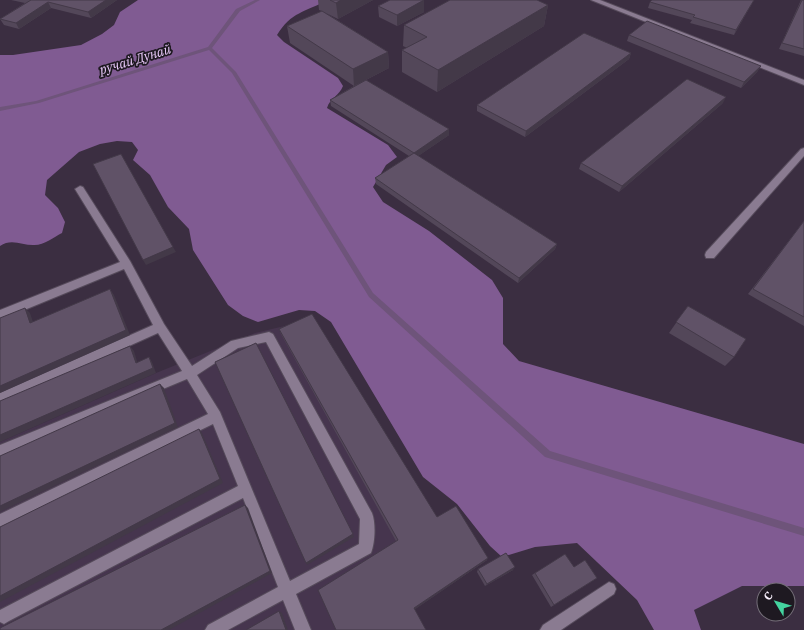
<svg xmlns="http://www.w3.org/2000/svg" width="804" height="630" font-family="'IBM Plex Serif',serif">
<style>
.built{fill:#46354e}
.forest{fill:#805b92}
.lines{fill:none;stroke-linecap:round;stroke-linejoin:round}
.stream{fill:#6e547a;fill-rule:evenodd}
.service-casing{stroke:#554a5a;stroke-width:2}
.service{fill:#8a7b91;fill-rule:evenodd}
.wall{fill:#534759}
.shaded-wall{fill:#433948}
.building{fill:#605267;stroke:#433948}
.labels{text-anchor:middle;stroke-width:3.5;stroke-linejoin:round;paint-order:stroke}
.far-water-label{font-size:13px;font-style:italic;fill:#eacafa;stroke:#1e1921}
</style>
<rect width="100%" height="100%" fill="#3b2e41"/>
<!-- built -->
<path class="built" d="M 314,319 L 437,520 L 455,510 L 487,560 L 414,609 L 425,630 L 0,630 L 0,442 L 156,373 L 255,333 Z"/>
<!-- forest -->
<path class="forest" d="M 138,0 L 328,0 C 305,12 291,12 277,35 L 284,42 L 338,78 L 343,86 C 339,96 330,98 327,108 L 388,145 L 397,157 L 386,165 L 373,187 L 383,202 L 429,231 L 492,280 L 503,298 L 503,344 L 519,361 L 804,444 L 804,586 L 742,586 L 694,610 L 701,630 L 654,630 L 637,600 L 577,543 L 535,547 L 502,557 L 490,546 L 457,504 L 423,477 L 331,322 L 315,311 L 299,310 L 258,322 L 243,316 L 228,305 L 193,250 L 189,229 L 168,207 L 150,175 L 133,160 L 138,150 L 132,142 L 117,141 L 100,144 L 79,152 L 47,180 L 45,195 L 58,208 L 65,222 L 62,233 C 54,237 43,246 33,245 C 22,245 11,238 0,246 L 0,55 L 13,55 L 81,45 L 102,34 L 114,25 L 120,12 Z"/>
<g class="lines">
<!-- stream -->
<path class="stream" d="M 255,0 L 260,0 L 240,11 L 212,48 L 236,72 L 373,293 L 550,451 L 804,528 L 804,536 L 545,457 L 369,297 L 232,73 L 209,50 L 39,103 L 0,111 L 0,107 L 36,101 L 208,47 L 236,9 Z"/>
<defs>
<g id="service">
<path d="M 591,0 L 600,0 L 804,80 L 804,85 Z"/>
<path d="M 804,148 L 804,156 L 714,258 L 706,258 L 705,255 L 706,252 L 801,149 Z"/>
<path d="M 80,186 L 83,187 L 130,261 L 164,324 L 192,366 L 231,341 L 269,332 L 273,334 L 372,513 C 376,523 375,543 371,553 L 296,594 L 311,630 L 295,630 L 283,600 L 228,630 L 205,630 L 208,625 L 278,587 L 243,498 L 9,621 L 4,624 L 0,622 L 0,610 L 238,486 L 213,424 L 0,528 L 0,514 L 208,414 L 187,379 L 0,457 L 0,445 L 182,371 L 158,333 L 0,404 L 0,393 L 153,325 L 124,269 L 0,320 L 0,310 L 120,262 L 75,189 ZM 266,342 L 360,519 L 359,544 L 290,581 L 220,412 L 197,375 L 238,348 Z"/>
<path d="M 609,582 L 614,584 L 616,589 L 614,594 L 561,630 L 540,630 L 543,625 Z"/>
</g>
</defs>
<!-- service casing -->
<use href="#service" class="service-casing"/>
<!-- service -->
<use href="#service" class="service"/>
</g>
<!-- wall -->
<g class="wall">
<path d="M 11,0 L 117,0 L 91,18 L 51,8 L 19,29 L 4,25 L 0,19 L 25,3 Z"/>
<path d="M 318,0 L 373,0 L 338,19 L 326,13 L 388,52 L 389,68 L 366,80 L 449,135 L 418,156 L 557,244 L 555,249 L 518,283 L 376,184 L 375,178 L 409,156 L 331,106 L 330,100 L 354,86 L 290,43 L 287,26 L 322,11 L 319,10 Z"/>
<path d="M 754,0 L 734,35 L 690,23 L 692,20 L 648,8 L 650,2 Z"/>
<path d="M 801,0 L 804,0 L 804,56 L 779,49 Z"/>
<path d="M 548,5 L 544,26 L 437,92 L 402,72 L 402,50 L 407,48 L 403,46 L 404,25 Z"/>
<path d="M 378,6 L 424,12 L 397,26 L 379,17 Z"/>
<path d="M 629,35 L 761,66 L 757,72 L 741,88 L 627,41 Z"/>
<path d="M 631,53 L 629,59 L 525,137 L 477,111 L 477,105 Z"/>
<path d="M 723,103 L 619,192 L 579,169 L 581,163 Z"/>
<path d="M 804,221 L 804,326 L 748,294 Z"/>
<path d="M 688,306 L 734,357 L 725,366 L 669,333 Z"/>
<path d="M 279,329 L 437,517 L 487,560 L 415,609 L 336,630 L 396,541 L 281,334 Z"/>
<path d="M 574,567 L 597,578 L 551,607 L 532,575 L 535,573 Z"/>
<path d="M 478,569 L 513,570 L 485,586 L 477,572 Z"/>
</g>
<!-- shaded-wall -->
<g class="shaded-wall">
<path d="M 106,0 L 117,0 L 91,18 L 88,12 Z"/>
<path d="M 341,0 L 373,0 L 338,19 L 336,3 Z"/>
<path d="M 424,0 L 424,12 L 397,26 L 397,15 Z"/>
<path d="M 754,0 L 734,35 L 736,30 Z"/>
<path d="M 48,2 L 51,8 L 19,29 L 16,23 Z"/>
<path d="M 548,5 L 544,26 L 437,92 L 438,70 Z"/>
<path d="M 388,52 L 389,68 L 354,86 L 353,69 Z"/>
<path d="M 631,53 L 629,59 L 525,137 L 526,131 Z"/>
<path d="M 761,66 L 757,72 L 741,88 L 744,82 Z"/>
<path d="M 726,97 L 723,103 L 619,192 L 622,186 Z"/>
<path d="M 449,129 L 449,135 L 414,159 L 414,153 Z"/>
<path d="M 557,244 L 555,249 L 518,283 L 519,278 Z"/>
<path d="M 173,247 L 176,252 L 146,265 L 143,260 Z"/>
<path d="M 110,289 L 114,295 L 130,335 L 0,393 L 0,386 Z"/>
<path d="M 25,308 L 30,313 L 35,328 L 30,323 Z"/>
<path d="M 130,346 L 134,351 L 139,368 L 136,363 Z"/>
<path d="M 149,357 L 152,362 L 156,373 L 0,442 L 0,435 Z"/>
<path d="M 160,384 L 164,388 L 178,427 L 0,512 L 0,506 Z"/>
<path d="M 199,429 L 202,433 L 223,483 L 0,602 L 0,596 Z"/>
<path d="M 245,505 L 248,508 L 272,573 L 169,630 L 161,630 Z"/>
<path d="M 353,534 L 354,537 L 307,565 L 306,563 Z"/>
<path d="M 488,558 L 487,560 L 414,610 L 414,608 Z"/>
<path d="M 515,567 L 513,570 L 485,586 L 487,584 Z"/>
<path d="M 279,611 L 282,613 L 288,630 L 286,630 Z"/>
</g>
<!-- building -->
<g class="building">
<path d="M 31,0 L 106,0 L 88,12 L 48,2 L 16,23 L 0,19 Z"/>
<path d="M 330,0 L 341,0 L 336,3 Z"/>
<path d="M 390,0 L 424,0 L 397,15 L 378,6 Z"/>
<path d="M 450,0 L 537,0 L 548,5 L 438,70 L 402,50 L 427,37 L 404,25 Z"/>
<path d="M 652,0 L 754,0 L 736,30 L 693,17 L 695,15 L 650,2 Z"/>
<path d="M 802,0 L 804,0 L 804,49 L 782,43 Z"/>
<path d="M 322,11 L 388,52 L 353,69 L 287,26 Z"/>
<path d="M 647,21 L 761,66 L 744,82 L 629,35 Z"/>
<path d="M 584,33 L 631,53 L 526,131 L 477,105 Z"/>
<path d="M 687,79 L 726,97 L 622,186 L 581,163 Z"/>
<path d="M 366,80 L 449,129 L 414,153 L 330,100 Z"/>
<path d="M 414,153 L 557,244 L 519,278 L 375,178 Z"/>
<path d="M 121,154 L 173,247 L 143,260 L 93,164 Z"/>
<path d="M 804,221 L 804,317 L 753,289 Z"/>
<path d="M 110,289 L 126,330 L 0,386 L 0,318 L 25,308 L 30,323 Z"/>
<path d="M 688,306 L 746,339 L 734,357 L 676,322 Z"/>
<path d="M 312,314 L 437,517 L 456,506 L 488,558 L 414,608 L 426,630 L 336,630 L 318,590 L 398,540 L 279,329 Z"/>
<path d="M 256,343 L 353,534 L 306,563 L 215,362 Z"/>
<path d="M 130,346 L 136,363 L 149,357 L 153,368 L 0,435 L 0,401 Z"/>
<path d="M 160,384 L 175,423 L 0,506 L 0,456 Z"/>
<path d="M 199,429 L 220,479 L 0,596 L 0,527 Z"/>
<path d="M 245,505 L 270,571 L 161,630 L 0,630 L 0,628 Z"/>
<path d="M 506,553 L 515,567 L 487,584 L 478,569 Z"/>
<path d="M 565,554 L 574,567 L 585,560 L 597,578 L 554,605 L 535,573 Z"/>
<path d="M 279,611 L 286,630 L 246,630 Z"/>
</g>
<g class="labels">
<!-- far-water labels -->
<g class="far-water-label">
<text transform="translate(135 59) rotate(-17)" y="5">ручай Дунай</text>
</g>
</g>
<!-- north arrow -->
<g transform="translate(776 602) rotate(308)"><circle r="19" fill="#1e1921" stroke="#756f79"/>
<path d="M0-3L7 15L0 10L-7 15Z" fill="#44d49f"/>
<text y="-6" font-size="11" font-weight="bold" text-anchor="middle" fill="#f8f0fd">С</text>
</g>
</svg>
